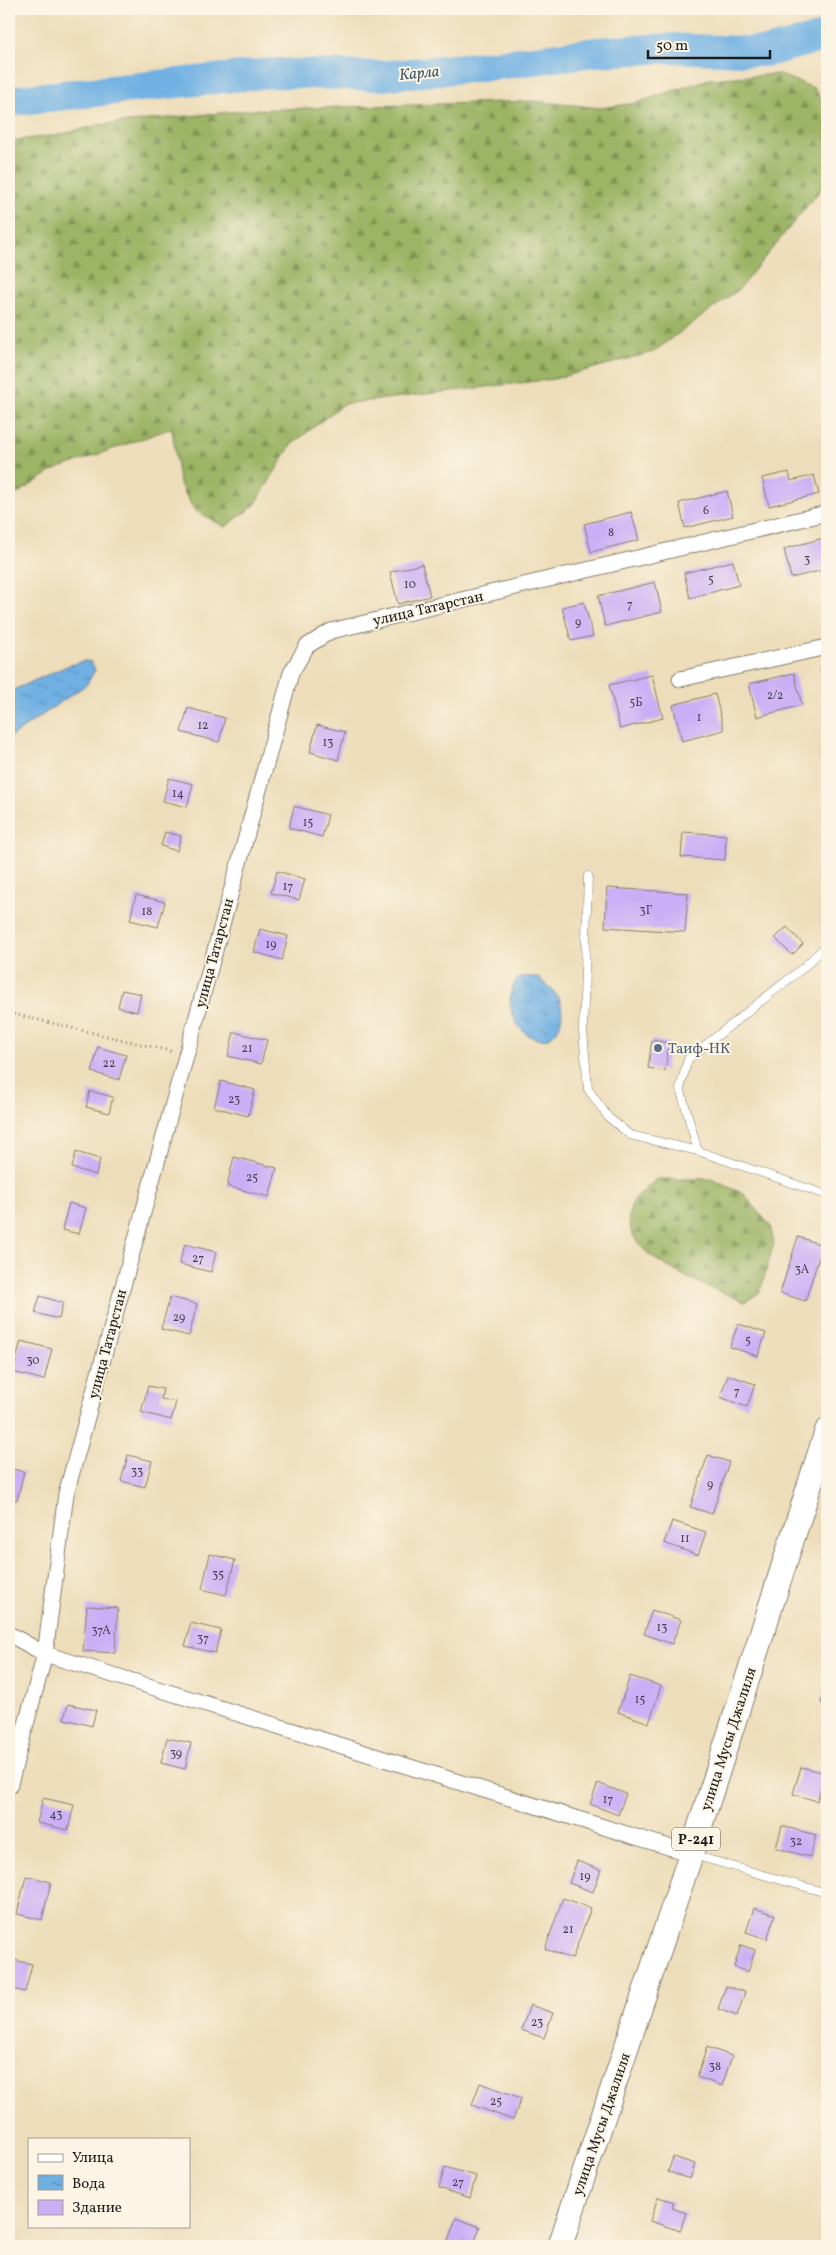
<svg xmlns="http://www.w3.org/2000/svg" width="836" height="2255" font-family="Vollkorn,serif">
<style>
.forest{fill:url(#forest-firs);stroke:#5c6840}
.water{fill:url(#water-ripples);stroke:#466680}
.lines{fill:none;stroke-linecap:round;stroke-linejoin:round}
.river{stroke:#6fb0e3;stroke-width:30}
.building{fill:#caaff6}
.service-casing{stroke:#847c6b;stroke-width:9}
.minor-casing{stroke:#847c6b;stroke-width:17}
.trunk-casing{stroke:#847c6b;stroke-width:26}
.path{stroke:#847c6b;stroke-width:3;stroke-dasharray:1 4;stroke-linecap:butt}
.service{stroke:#fff;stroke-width:8}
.minor{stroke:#fff;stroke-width:15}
.trunk{stroke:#fff;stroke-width:24}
.service-dot{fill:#5c6f8a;stroke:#fcf5e5;stroke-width:2}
.labels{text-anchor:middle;stroke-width:4;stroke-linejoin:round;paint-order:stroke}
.number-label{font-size:12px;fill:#484152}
.shield{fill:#fcf5e5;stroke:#5f5d58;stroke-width:1}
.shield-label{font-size:14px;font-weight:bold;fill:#1c1c1c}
.street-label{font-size:15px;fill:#1c1c1c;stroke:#fcf5e5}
.service-label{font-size:15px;fill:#4e5e75;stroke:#fcf5e5;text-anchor:start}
.water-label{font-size:16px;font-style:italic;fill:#3d576c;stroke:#fcf5e5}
</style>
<defs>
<pattern id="forest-firs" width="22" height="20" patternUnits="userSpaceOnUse" patternTransform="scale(1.25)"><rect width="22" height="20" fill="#9cb465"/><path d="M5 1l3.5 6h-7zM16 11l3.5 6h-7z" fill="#7e9252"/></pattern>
<pattern id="water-ripples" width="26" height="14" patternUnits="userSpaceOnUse" patternTransform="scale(1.25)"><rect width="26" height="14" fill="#6fb0e3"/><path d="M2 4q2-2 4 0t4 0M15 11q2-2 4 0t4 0" fill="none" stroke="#5a8eb7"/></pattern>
</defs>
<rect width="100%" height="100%" fill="#fcf5e5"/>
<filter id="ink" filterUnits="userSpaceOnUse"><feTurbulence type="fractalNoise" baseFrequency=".02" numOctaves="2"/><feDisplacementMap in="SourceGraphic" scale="10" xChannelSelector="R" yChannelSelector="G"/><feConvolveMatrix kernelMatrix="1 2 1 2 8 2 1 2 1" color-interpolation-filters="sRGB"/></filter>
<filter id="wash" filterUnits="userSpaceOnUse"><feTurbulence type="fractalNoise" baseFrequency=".0096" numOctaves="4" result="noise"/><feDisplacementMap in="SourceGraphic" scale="20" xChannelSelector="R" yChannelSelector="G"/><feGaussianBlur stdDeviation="1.12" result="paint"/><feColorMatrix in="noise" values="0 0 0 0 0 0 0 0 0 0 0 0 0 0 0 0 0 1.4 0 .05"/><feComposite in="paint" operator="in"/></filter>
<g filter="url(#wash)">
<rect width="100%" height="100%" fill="#edddba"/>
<!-- forest -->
<g class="forest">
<path d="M 778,74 L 814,88 L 827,107 L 827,179 L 825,184 L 738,290 L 653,352 L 554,379 L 343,404 L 291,445 L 255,505 L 225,527 L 194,510 L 179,482 L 172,428 L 54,470 L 9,499 L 9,141 L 58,135 L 98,125 L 250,110 L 534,101 L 601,108 L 636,103 L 709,79 Z"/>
<path d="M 656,1179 L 711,1179 L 744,1194 L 770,1226 L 774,1243 L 760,1292 L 745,1302 C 712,1287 610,1256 632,1205 C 636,1196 649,1187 656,1179 Z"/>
</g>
<!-- water -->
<g class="water">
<path d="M 85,661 L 91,662 L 95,670 L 87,684 L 9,738 L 9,692 L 67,666 Z"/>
<path d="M 520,977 L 537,977 C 544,983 555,991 559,999 C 566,1015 560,1042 538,1039 C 513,1034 500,994 520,977 Z"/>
</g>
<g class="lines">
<!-- river -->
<path class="river" d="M 9,101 L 271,73 L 380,76 L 496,65 L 595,52 L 670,48 L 766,52 L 827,36"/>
</g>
<g id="blocks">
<!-- building -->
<g class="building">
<path d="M 789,472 L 791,481 L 814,475 L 819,494 L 769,506 L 762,478 Z"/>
<path d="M 727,491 L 733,516 L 685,528 L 679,503 Z"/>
<path d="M 631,512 L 639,540 L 591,552 L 584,524 Z"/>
<path d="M 827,537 L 827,569 L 791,578 L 784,549 Z"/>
<path d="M 733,561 L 739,585 L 690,598 L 684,573 Z"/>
<path d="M 422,564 L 430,596 L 398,604 L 390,572 Z"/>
<path d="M 655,582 L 662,612 L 605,626 L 598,596 Z"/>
<path d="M 584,602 L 593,636 L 571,641 L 562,607 Z"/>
<path d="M 827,667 L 827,694 L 820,669 Z"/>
<path d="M 794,673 L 802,705 L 757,717 L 749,684 Z"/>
<path d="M 652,675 L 663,718 L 620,729 L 609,685 Z"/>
<path d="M 715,694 L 724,730 L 682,741 L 673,705 Z"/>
<path d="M 188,708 L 225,718 L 219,742 L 181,732 Z"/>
<path d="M 317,725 L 345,732 L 338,760 L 310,752 Z"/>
<path d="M 169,778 L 193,784 L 187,807 L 163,801 Z"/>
<path d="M 294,806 L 328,815 L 322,837 L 289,828 Z"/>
<path d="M 165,832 L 181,836 L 177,851 L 161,846 Z"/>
<path d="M 683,832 L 726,835 L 725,860 L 681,857 Z"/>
<path d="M 277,871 L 305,879 L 299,900 L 271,893 Z"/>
<path d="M 607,888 L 688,893 L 685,932 L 605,927 Z"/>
<path d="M 136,895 L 165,902 L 158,927 L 130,920 Z"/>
<path d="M 787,927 L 803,944 L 792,955 L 775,938 Z"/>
<path d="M 260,929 L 288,936 L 282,960 L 254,952 Z"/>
<path d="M 122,990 L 141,994 L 137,1012 L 118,1007 Z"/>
<path d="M 234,1032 L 267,1040 L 261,1064 L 228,1056 Z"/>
<path d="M 652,1040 L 669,1043 L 665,1071 L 648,1068 Z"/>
<path d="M 98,1047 L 126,1055 L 119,1080 L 92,1072 Z"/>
<path d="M 221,1081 L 255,1090 L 248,1116 L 214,1107 Z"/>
<path d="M 90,1091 L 113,1097 L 109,1113 L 86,1107 Z"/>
<path d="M 76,1152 L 100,1159 L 96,1175 L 72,1168 Z"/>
<path d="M 234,1157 L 277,1168 L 269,1197 L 227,1186 Z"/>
<path d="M 69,1203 L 86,1208 L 79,1234 L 62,1230 Z"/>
<path d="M 798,1237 L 823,1245 L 805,1301 L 780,1293 Z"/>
<path d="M 185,1244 L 216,1252 L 211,1272 L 179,1264 Z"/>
<path d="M 40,1296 L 63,1303 L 59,1319 L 35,1313 Z"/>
<path d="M 170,1297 L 197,1304 L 189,1336 L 161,1329 Z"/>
<path d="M 738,1324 L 766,1333 L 758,1356 L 730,1347 Z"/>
<path d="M 21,1341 L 52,1349 L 44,1380 L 13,1372 Z"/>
<path d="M 728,1375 L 755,1384 L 747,1407 L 720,1397 Z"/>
<path d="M 148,1386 L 163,1389 L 161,1399 L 176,1402 L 171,1420 L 141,1412 Z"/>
<path d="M 128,1455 L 152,1461 L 145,1487 L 121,1481 Z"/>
<path d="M 708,1455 L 729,1462 L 712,1514 L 690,1507 Z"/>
<path d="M 9,1468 L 24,1472 L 17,1500 L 9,1498 Z"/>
<path d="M 672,1521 L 706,1532 L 698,1555 L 664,1543 Z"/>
<path d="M 210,1554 L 235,1560 L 226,1595 L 202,1589 Z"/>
<path d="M 87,1606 L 118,1608 L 115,1653 L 83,1651 Z"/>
<path d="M 652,1610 L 681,1620 L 672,1644 L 644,1634 Z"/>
<path d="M 191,1623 L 221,1630 L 215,1653 L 185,1646 Z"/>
<path d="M 630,1676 L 661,1686 L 649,1723 L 618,1712 Z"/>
<path d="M 827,1682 L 827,1705 L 821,1703 Z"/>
<path d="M 68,1704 L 96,1710 L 92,1726 L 64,1719 Z"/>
<path d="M 167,1738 L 191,1743 L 185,1769 L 161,1763 Z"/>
<path d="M 801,1767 L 825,1773 L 817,1801 L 793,1794 Z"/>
<path d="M 598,1783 L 626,1794 L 618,1815 L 590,1804 Z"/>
<path d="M 43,1798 L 74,1805 L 68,1830 L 37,1823 Z"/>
<path d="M 782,1826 L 816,1835 L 810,1857 L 776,1848 Z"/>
<path d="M 577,1861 L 601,1870 L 593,1892 L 569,1883 Z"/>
<path d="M 26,1876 L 51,1882 L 42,1920 L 17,1914 Z"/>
<path d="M 563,1898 L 591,1908 L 572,1959 L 545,1949 Z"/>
<path d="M 754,1908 L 775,1915 L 767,1939 L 746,1932 Z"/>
<path d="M 741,1945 L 755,1950 L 748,1972 L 734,1967 Z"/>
<path d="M 9,1959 L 32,1964 L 25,1992 L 9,1988 Z"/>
<path d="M 726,1986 L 745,1992 L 737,2016 L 718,2009 Z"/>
<path d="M 530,2005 L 553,2013 L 544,2038 L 521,2030 Z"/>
<path d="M 707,2047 L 732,2056 L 722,2086 L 697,2077 Z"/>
<path d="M 480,2083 L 521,2098 L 513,2120 L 472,2105 Z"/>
<path d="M 673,2157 L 695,2164 L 690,2179 L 668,2172 Z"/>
<path d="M 445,2167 L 476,2176 L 470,2198 L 439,2188 Z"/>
<path d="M 658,2197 L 674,2202 L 672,2208 L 686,2213 L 680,2231 L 650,2221 Z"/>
<path d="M 456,2218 L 480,2227 L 473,2246 L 455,2246 L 447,2243 Z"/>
</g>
</g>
</g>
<g filter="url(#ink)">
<use href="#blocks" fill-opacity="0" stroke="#847c6b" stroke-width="1"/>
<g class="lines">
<defs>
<g id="service">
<path d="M 588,876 L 583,1031 L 588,1089 L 608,1117 L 630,1135 L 698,1151"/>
<path d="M 827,945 L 804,967 L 688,1059 L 680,1088 L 698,1151 L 827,1195"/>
<path d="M 693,1855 L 827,1893"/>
</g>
<g id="minor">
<path d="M 680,679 L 827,647"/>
<path d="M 9,1634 L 45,1654 L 691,1854"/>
<path d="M 9,1787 L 45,1654 L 66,1494 L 291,673 L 307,646 L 331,631 L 827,513"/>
</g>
<path id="trunk" d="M 560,2246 L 691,1854 L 827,1431"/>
</defs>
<!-- service casing -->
<use href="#service" class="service-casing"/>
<!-- minor casing -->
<use href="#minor" class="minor-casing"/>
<!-- trunk casing -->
<use href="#trunk" class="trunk-casing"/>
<!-- path -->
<path class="path" d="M 9,1013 L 174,1052"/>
<!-- service -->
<use href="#service" class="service"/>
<!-- minor -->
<use href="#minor" class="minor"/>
<!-- trunk -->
<use href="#trunk" class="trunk"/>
</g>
</g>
<!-- markers -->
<circle class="service-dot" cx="658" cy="1048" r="5"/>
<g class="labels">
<!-- number labels -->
<g class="number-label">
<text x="706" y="514">6</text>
<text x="611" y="536">8</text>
<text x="807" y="563">3</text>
<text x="711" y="583">5</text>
<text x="410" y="588">10</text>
<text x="630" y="608">7</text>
<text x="578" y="626">9</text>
<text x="775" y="699">2/2</text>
<text x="636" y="706">5Б</text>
<text x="699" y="721">1</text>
<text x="203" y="729">12</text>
<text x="328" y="746">13</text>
<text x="178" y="797">14</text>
<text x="308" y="826">15</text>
<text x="288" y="890">17</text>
<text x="646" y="914">3Г</text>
<text x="147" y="915">18</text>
<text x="271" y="948">19</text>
<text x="247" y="1052">21</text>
<text x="109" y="1067">22</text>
<text x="234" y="1103">23</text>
<text x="252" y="1181">25</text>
<text x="198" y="1262">27</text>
<text x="802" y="1273">3А</text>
<text x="179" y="1321">29</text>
<text x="748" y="1344">5</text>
<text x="33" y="1364">30</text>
<text x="737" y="1395">7</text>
<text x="137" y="1475">33</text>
<text x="710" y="1488">9</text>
<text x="685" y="1542">11</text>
<text x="218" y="1578">35</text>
<text x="662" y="1631">13</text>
<text x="101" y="1634">37А</text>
<text x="203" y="1642">37</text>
<text x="640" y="1703">15</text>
<text x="176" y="1757">39</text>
<text x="608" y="1803">17</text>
<text x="56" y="1818">43</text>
<text x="796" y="1845">32</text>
<text x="585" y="1880">19</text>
<text x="568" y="1933">21</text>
<text x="537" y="2026">23</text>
<text x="715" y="2070">38</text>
<text x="496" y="2105">25</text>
<text x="458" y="2186">27</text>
</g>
<!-- shield labels -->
<rect class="shield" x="672" y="1827.5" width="48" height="23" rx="4"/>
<g class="shield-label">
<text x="696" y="1844">Р-241</text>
</g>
<!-- street labels -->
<g class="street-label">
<text transform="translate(428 608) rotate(-13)" y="5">улица Татарстан</text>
<text transform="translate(214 953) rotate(-75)" y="5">улица Татарстан</text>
<text transform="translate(107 1344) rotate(-75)" y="5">улица Татарстан</text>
<text transform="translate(728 1739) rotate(-72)" y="5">улица Мусы Джалиля</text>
<text transform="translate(601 2124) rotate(-71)" y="5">улица Мусы Джалиля</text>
</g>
<!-- service labels -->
<g class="service-label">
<text x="668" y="1053">Таиф-НК</text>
</g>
<!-- water labels -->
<g class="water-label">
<text transform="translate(419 72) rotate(-6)" y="6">Карла</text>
</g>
</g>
<!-- margin -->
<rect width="836" height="2255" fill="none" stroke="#fcf5e5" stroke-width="30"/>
<!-- legend -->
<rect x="28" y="2138" width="162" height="90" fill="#fcf5e5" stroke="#a29e95"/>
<rect x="38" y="2154" width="25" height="8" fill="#ffffff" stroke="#a29e95"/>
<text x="72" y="2162" font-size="15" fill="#1c1c1c">Улица</text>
<rect x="38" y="2175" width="25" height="15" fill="url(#water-ripples)" stroke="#a29e95"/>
<text x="72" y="2188" font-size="15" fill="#1c1c1c">Вода</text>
<rect x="38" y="2200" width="25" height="15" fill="#caaff6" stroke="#a29e95"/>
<text x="72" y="2212" font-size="15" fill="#1c1c1c">Здание</text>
<!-- scale -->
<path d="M648 50v8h122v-8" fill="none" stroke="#1c1c1c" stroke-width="2.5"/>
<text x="656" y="50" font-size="15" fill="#1c1c1c" stroke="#fcf5e5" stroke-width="4" paint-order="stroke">50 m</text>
</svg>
